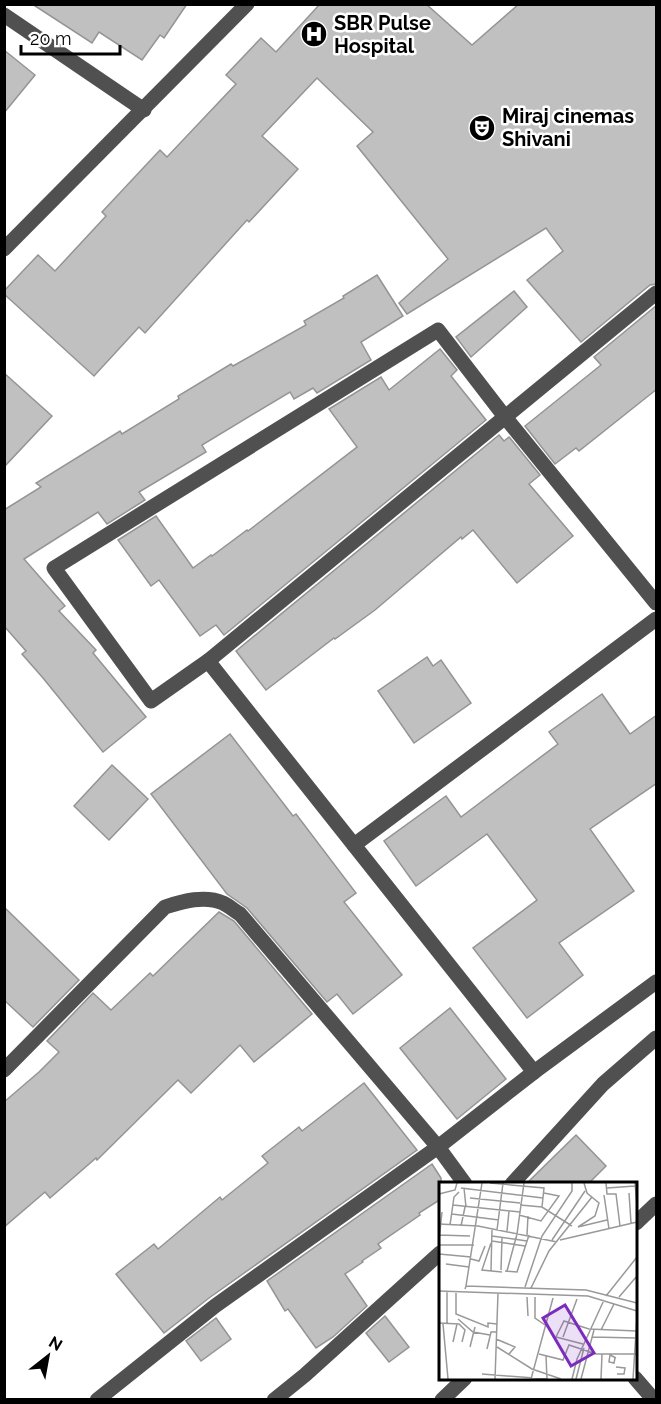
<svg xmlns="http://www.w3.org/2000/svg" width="661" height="1404" font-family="Raleway,sans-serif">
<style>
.building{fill:#c0c0c0;stroke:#949494;stroke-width:1.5}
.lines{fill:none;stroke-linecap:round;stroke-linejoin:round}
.minor{stroke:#505050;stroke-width:15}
.labels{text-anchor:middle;stroke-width:5;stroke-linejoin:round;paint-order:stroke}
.poi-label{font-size:20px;font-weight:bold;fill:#000;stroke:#fff;text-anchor:start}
.inset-road{fill:none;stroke:#999;stroke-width:1.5}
.view{fill:#7b2cbf;fill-opacity:0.15;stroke:#7b2cbf;stroke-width:3}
.inset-edge{fill:none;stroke:#000;stroke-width:3}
</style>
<rect width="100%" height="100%" fill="#fff"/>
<!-- building -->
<g class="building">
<path d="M 32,4 L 187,4 L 164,38 L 160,35 L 142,60 L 99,32 L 92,43 Z"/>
<path d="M 320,4 L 426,4 L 472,45 L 519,4 L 657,4 L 657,284 L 650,285 L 581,342 L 527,280 L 563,251 L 546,228 L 407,314 L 399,303 L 448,259 L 357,146 L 373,132 L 317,78 L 262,136 L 298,169 L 249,222 L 247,220 L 145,333 L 139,327 L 94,376 L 4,294 L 4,291 L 38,255 L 55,271 L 106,216 L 102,212 L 160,150 L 167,157 L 236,84 L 226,75 L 261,38 L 276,52 Z"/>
<path d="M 4,50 L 35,75 L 4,113 Z"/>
<path d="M 377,275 L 403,316 L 361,342 L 371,360 L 317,393 L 313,388 L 294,399 L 290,392 L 202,445 L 206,452 L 139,492 L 145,500 L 107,524 L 98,512 L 24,559 L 65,606 L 59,611 L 96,650 L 93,653 L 146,717 L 103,752 L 43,678 L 22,654 L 26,651 L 4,626 L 4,510 L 41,487 L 36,483 L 120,431 L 122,434 L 179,399 L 178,396 L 231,364 L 233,366 L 306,325 L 304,321 L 344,298 L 343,296 Z"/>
<path d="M 514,291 L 527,307 L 471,357 L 456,337 Z"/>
<path d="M 657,305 L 657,389 L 579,451 L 576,448 L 555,464 L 525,426 L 601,365 L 594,357 Z"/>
<path d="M 440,349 L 457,370 L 451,376 L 486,420 L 224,635 L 216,625 L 200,636 L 159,580 L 151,586 L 118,540 L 156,516 L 193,568 L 211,555 L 212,556 L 247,530 L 248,531 L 357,447 L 329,409 L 381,377 L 389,390 Z"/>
<path d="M 4,373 L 52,416 L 4,467 Z"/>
<path d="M 499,435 L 504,441 L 509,437 L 510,438 L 540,475 L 529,484 L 573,536 L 517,583 L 473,530 L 462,539 L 461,537 L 375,610 L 335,639 L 334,638 L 266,690 L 236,651 Z"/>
<path d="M 427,657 L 433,666 L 441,660 L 471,703 L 414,743 L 378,691 Z"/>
<path d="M 602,694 L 630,734 L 657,715 L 657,783 L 590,829 L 634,891 L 559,943 L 583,975 L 527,1018 L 473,948 L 537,900 L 487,834 L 416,886 L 384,841 L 446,796 L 461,817 L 558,744 L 549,732 Z"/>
<path d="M 230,734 L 293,816 L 296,814 L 356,893 L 344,902 L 402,975 L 353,1014 L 337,994 L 327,1002 L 247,908 L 227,894 L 151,794 Z"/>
<path d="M 112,765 L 148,799 L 109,840 L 74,806 Z"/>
<path d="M 4,907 L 79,980 L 33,1027 L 4,1000 Z"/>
<path d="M 219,912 L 234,921 L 312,1014 L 254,1062 L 240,1045 L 191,1093 L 178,1080 L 97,1160 L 96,1158 L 50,1198 L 45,1192 L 4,1227 L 4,1102 L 39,1072 L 59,1052 L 47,1041 L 93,993 L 111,1010 L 150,973 L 153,976 Z"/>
<path d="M 450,1008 L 506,1079 L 457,1119 L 400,1048 Z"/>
<path d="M 364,1083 L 417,1150 L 209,1298 L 164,1333 L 116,1274 L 154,1244 L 158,1249 L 220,1197 L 222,1200 L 268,1163 L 262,1156 L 299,1127 L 302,1131 Z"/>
<path d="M 576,1135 L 606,1166 L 588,1184 L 526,1184 Z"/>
<path d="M 432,1164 L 441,1178 L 441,1199 L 419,1213 L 420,1215 L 378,1244 L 381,1248 L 362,1261 L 363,1262 L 345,1274 L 367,1306 L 333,1337 L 316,1348 L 288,1309 L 285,1311 L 267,1281 Z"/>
<path d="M 385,1316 L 409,1347 L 389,1362 L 366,1333 Z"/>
<path d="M 216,1318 L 231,1339 L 201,1361 L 186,1341 Z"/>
</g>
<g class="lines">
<!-- minor -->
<g class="minor">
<path d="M 4,15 L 144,110"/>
<path d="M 4,249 L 247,4"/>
<path d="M 208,661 L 656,293"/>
<path d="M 354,845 L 656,619"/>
<path d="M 4,1070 L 165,907 C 183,901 205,895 223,903 C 229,906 235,911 240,914 L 438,1147 L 465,1184"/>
<path d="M 534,1072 L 208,661 L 151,701 L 54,568 L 438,330 L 505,417 L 656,603"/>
<path d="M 512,1184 L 603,1084 L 656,1038"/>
<path d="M 636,1223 L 656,1204"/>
<path d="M 635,1378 L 654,1400"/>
<path d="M 97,1400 L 215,1306 L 438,1147 L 534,1072 L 656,982"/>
<path d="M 274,1400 L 305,1375 L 440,1253"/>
<path d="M 442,1400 L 465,1378"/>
</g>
</g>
<!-- icons -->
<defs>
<symbol id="hospital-disc" viewBox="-11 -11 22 22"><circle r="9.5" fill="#000" stroke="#fff"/><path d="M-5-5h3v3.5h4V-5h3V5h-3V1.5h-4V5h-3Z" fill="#fff"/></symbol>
<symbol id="theatre-disc" viewBox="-11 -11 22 22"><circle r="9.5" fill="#000" stroke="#fff"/><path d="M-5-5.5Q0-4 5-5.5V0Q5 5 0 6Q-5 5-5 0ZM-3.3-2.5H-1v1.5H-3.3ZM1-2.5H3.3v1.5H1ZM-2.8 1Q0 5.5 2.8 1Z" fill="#fff"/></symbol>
</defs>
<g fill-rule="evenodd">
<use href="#hospital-disc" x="299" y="19" width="30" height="30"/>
<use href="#theatre-disc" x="467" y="113" width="30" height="30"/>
</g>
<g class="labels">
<!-- poi labels -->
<g class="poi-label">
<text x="334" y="30">SBR Pulse<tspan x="334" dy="23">Hospital</tspan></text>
<text x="502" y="123">Miraj cinemas<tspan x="502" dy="23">Shivani</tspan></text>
</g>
</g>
<!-- overview -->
<g transform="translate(439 1182)">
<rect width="198" height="198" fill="#fff"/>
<path class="inset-road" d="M 51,1 L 105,6 L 103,25M 167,1 L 168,12 L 177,12 L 181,44M 196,1 L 198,24M 22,6 L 104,16M 25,6 L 27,25M 168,6 L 196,4M 190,11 L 192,41M 0,12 L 16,8 L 18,1M 165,13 L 170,47M 31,16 L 81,21M 14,23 L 81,30M 81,23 L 103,25 L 133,44M 13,32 L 60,38M 80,33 L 102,39 L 120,14 L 105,11M 0,42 L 39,44 L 118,60M 11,43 L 15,15 L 20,10M 22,44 L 26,25M 139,45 L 156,34 L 160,21 L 148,11 L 145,1M 139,45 L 168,38M 58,48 L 64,1M 68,49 L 70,29M 0,53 L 31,54M 88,53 L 89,34M 53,54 L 88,59M 0,58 L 3,30M 113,58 L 146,9M 121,58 L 198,40M 53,59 L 86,64M 52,61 L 43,88 L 63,90M 0,63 L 35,63M 0,72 L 32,75M 32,77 L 40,79 L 46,64M 7,82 L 30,85M 62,88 L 63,56M 52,89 L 53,46M 66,89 L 78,90 L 90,53M 68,89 L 78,52 L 85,1M 27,104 L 43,1M 86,105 L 103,54 L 133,9 L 133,1M 92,106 L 110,69 L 153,15M 26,107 L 27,104 L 147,108 L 198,121M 0,109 L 149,114 L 198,129M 17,111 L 17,132 L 49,145 L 49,141 L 58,142M 167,114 L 198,75M 88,115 L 89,134M 96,115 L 96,136 L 109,145M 180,115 L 198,94M 19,137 L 34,150 L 51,153M 0,141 L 20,142 L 26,148 L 23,160M 4,142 L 9,197M 8,142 L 8,110M 162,148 L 175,122M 124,155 L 138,117M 153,155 L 197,156M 57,157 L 76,165 L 70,172M 14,160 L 18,142M 144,162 L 117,155 L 125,139 L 150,147 L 198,149M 31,165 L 36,145M 58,165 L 93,187 L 122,197M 48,167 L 52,150 L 58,150M 100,172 L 124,178 L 130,163 L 157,172 L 198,172M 176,176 L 175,181 L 170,180 L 171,173 L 177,176M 177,185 L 186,186 L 185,192 L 178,192M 43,192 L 108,197 L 107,174M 56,197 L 59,111M 92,197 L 114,116M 133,197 L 138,177 L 165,118M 137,197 L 145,166M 142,197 L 155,148M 162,197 L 163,172M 194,197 L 198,135"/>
<path class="view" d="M 126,123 L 155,171 L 132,184 L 104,136 Z"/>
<rect width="198" height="198" class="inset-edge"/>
</g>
<!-- border -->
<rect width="661" height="1404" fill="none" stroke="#000000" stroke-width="12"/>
<!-- north arrow -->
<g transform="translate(48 1356) rotate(31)" stroke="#ffffff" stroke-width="4.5" paint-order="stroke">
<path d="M0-4.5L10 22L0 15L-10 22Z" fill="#000000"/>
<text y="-9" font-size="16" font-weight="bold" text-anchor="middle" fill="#000000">N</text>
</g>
<!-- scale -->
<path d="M21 45v9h99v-9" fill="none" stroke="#000000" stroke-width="3"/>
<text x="30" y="45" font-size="18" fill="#000000" stroke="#ffffff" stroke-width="4.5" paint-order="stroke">20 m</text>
</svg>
